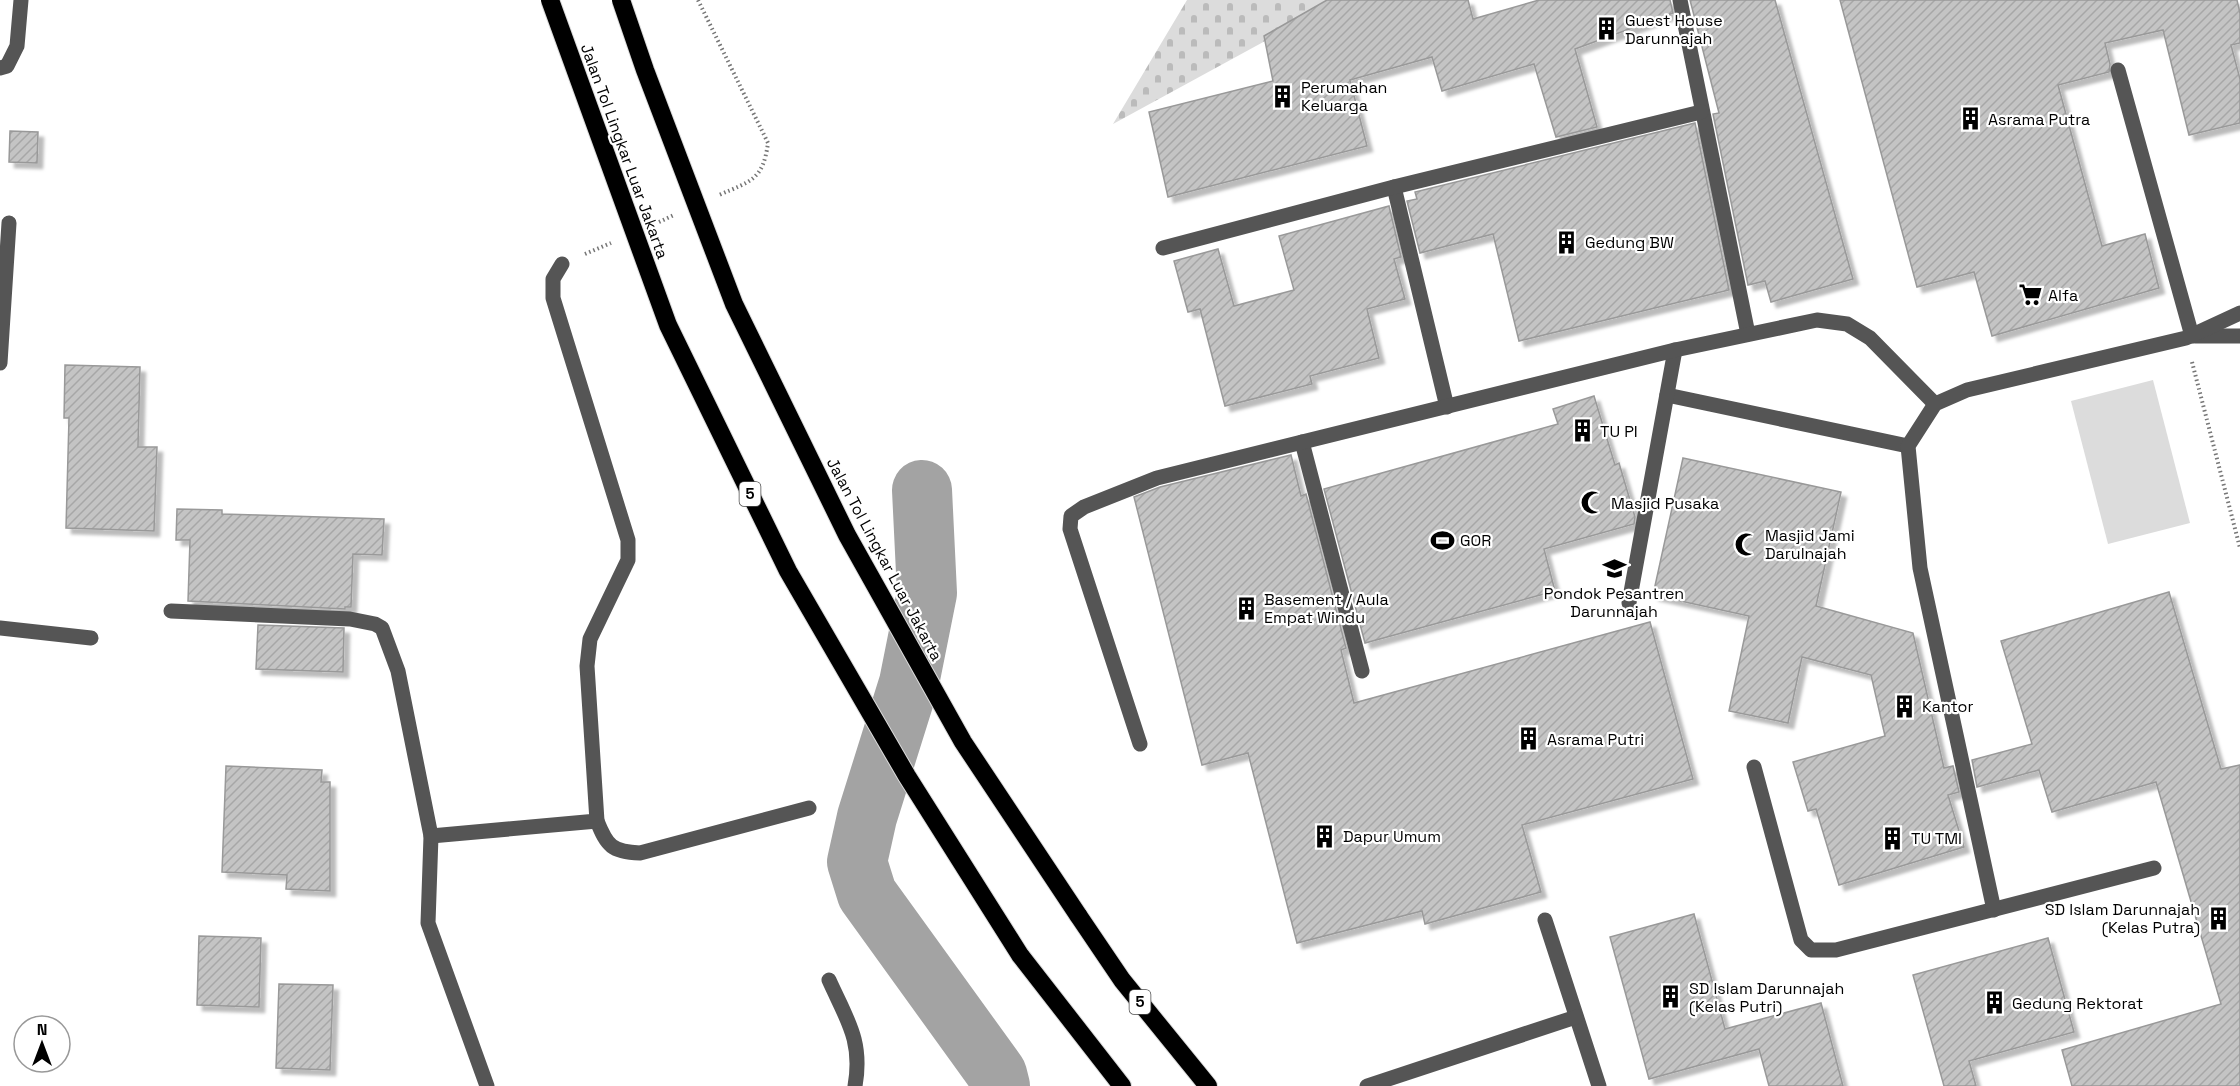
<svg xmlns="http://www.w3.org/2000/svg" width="2240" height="1086" font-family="'Space Grotesk',sans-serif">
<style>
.cemetery{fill:url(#cemetery-stones)}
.green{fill:#dcdcdc}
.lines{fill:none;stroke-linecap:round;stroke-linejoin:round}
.river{stroke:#a3a3a3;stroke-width:60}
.building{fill:url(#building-hatch);stroke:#999;stroke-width:1.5;filter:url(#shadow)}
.highway-casing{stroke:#dbdbdb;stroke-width:20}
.path{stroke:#777;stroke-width:4;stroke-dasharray:1.5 3;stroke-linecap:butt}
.minor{stroke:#555;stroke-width:15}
.highway{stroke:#000;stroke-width:18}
.highway-bridge-casing{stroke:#dbdbdb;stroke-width:20;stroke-linecap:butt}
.highway-bridge{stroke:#000;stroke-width:18}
.labels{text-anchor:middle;stroke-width:4.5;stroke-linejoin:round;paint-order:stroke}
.shield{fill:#fff;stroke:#4c4c4c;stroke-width:1.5}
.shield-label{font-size:15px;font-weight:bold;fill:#000}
.poi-label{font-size:16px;fill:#000;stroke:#fff;text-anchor:start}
.street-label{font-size:16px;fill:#000;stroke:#fff}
</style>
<defs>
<pattern id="cemetery-stones" width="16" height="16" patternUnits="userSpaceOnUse" patternTransform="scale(1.5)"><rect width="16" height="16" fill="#dcdcdc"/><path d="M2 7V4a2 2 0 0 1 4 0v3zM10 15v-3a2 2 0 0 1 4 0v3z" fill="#bbb"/></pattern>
<pattern id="building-hatch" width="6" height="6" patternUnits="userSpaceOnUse" patternTransform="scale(1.5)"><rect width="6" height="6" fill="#c4c4c4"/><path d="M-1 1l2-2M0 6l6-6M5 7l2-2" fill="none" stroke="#a7a7a7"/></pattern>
<filter id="shadow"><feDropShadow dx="5.5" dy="5.5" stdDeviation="1.5" flood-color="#0004"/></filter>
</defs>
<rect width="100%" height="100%" fill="#fff"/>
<!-- cemetery -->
<path class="cemetery" d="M 1187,0 L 1361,0 L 1318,12 L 1113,124 Z"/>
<!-- green -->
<path class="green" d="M 2153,380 L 2190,523 L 2108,544 L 2071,401 Z"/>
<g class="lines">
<!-- river -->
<path class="river" d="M 922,490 L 927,593 L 909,683 L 867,817 L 857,862 L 867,894 L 997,1074 L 1000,1086"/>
</g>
<!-- building -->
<g class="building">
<path d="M 1327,0 L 1468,0 L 1473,19 L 1539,0 L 1670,0 L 1673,13 L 1575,49 L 1597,127 L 1556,137 L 1534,64 L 1442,91 L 1432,57 L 1350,80 L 1367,146 L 1168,197 L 1149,112 L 1273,81 L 1264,36 Z"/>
<path d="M 1690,0 L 1775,0 L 1853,279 L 1771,302 L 1765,281 L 1748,285 L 1713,114 L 1719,113 Z"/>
<path d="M 1840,0 L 2237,0 L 2240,13 L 2240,43 L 2231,45 L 2240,79 L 2240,123 L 2189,135 L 2163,30 L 2105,43 L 2110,64 L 2109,72 L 2058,85 L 2102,246 L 2145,234 L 2159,288 L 1992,336 L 1974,272 L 1917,287 Z"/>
<path d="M 1695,123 L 1729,290 L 1519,341 L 1493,234 L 1420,253 L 1407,201 L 1417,199 L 1415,192 Z"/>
<path d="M 10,131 L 38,132 L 37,163 L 9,162 Z"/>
<path d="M 1389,206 L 1401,257 L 1394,259 L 1405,299 L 1367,309 L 1379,358 L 1310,376 L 1312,384 L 1225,406 L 1200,309 L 1188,312 L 1174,261 L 1218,249 L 1234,306 L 1294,290 L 1279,236 Z"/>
<path d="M 65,365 L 140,367 L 138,447 L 157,447 L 154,531 L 66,528 L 69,418 L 64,418 Z"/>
<path d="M 1594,396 L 1615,465 L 1619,463 L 1635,517 L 1634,524 L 1544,549 L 1555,591 L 1365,643 L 1324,489 L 1558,424 L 1553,409 Z"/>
<path d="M 1291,455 L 1301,496 L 1306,494 L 1346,648 L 1341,650 L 1354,703 L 1650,622 L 1693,779 L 1522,825 L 1541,892 L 1425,924 L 1422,911 L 1297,943 L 1248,753 L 1202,765 L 1134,497 L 1160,487 Z"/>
<path d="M 1683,458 L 1841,492 L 1816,606 L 1913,633 L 1944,768 L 1953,766 L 1959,792 L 1948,795 L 1964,847 L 1839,885 L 1816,809 L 1808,811 L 1793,762 L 1885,736 L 1871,675 L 1802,657 L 1788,723 L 1729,711 L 1749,616 L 1653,595 Z"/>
<path d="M 177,509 L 222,510 L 222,514 L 384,519 L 382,555 L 353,554 L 351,607 L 345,607 L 345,609 L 188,601 L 190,540 L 176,540 Z"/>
<path d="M 2169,592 L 2221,769 L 2240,765 L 2240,1086 L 2072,1086 L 2062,1050 L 2221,1004 L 2156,782 L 2052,812 L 2039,770 L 1977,787 L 1972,760 L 2032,744 L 2001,641 Z"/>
<path d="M 258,625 L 344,628 L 343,672 L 256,669 Z"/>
<path d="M 226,766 L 322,770 L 321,782 L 330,782 L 330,891 L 286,889 L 287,875 L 222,872 Z"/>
<path d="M 1694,914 L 1725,1029 L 1821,1003 L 1843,1086 L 1769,1086 L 1759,1049 L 1649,1079 L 1610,937 Z"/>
<path d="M 199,936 L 261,938 L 259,1007 L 197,1005 Z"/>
<path d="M 2048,938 L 2074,1032 L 1969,1061 L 1976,1086 L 1944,1086 L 1913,975 Z"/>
<path d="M 279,984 L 333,985 L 330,1070 L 276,1068 Z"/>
</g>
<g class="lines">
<defs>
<g id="highway">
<path d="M 1078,915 L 1122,980 L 1208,1086"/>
<path d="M 1020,955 L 1122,1086"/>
</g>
</defs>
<!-- highway casing -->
<use href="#highway" class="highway-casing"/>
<!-- path -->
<g class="path">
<path d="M 698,0 L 768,143 C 763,180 751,181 719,195"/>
<path d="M 659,222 L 674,215"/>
<path d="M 585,254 L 611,243"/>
<path d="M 2192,362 L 2240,548"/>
</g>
<!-- minor -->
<g class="minor">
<path d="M 1680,0 L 1748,334"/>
<path d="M 0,68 L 7,66 L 17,46 L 21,0"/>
<path d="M 2118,70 L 2192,336"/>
<path d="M 1394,187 L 1447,407"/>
<path d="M 1163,248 L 1394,187 L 1701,112"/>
<path d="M 2195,336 L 2240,336"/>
<path d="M 0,363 L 9,223"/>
<path d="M 1667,395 L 1908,446"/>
<path d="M 1302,442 L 1362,671"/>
<path d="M 1629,603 L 1675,350"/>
<path d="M 171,611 L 350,619 L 375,624 L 382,628 L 398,671 L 431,836 L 428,923 L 487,1086"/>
<path d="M 0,628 L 91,638"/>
<path d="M 1140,744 L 1070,529 L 1071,516 L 1084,507 L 1157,478 L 1675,350 L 1817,320 L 1847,324 L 1870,338 L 1935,404"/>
<path d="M 1754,767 L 1801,940 L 1811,950 L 1836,950 L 2154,868"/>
<path d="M 597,821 C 607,846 612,852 640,853 L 809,808"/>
<path d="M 431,836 L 597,821 L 587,666 L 590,639 L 628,560 L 628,540 L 553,298 L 553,279 L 562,264"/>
<path d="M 1994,910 L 1920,568 L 1908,446 L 1935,404 L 1967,390 L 2186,338 L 2240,313"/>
<path d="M 1545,920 L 1599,1086"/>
<path d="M 829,980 C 847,1020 863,1041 855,1086"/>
<path d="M 1367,1086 L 1576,1017"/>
</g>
<!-- highway -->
<use href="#highway" class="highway"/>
<defs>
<g id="highway-bridge">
<path d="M 550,0 L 668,325 L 788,571 L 907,776 L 1020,955"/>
<path d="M 621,0 L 645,70 L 734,304 L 847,535 L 963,742 L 1078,915"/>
</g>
</defs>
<!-- highway-bridge casing -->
<use href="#highway-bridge" class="highway-bridge-casing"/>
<!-- highway-bridge -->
<use href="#highway-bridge" class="highway-bridge"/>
</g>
<!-- icons -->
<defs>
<symbol id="building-bare" viewBox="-9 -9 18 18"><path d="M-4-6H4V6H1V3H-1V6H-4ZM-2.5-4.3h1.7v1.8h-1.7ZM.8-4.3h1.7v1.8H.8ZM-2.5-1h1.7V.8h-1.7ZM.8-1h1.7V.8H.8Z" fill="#000" stroke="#fff" stroke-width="2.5" paint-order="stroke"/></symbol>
<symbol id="supermarket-bare" viewBox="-9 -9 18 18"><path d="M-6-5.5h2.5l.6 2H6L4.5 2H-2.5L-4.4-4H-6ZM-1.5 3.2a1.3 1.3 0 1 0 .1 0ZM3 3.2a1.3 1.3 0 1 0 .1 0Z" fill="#000" stroke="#fff" stroke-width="2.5" paint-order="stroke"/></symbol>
<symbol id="mosque-bare" viewBox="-9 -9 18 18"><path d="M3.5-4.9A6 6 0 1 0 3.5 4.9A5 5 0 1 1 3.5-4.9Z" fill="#000" stroke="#fff" stroke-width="2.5" paint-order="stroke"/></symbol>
<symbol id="stadium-bare" viewBox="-9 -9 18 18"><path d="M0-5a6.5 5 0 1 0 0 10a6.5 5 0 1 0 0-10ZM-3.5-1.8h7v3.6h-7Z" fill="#000" stroke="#fff" stroke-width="2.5" paint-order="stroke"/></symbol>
<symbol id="school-bare" viewBox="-9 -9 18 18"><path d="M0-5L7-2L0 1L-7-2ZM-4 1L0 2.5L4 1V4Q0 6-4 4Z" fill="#000" stroke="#fff" stroke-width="2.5" paint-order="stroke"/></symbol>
</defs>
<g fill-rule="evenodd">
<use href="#building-bare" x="1590" y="12" width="33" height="33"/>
<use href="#building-bare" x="1266" y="80" width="33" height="33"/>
<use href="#building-bare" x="1954" y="102" width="33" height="33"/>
<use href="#building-bare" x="1550" y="226" width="33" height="33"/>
<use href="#supermarket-bare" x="2014" y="278" width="33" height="33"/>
<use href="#building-bare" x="1566" y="414" width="33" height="33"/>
<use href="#mosque-bare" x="1576" y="486" width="33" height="33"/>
<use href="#stadium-bare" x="1426" y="524" width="33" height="33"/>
<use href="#mosque-bare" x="1730" y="528" width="33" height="33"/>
<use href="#school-bare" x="1598" y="552" width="33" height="33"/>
<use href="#building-bare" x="1230" y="592" width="33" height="33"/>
<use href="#building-bare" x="1888" y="690" width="33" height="33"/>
<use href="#building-bare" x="1512" y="722" width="33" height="33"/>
<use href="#building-bare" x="1308" y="820" width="33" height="33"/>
<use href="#building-bare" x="1876" y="822" width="33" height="33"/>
<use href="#building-bare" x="2202" y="902" width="33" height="33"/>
<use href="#building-bare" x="1654" y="980" width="33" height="33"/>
<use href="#building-bare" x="1978" y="986" width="33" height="33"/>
</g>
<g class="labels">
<!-- shield labels -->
<g class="shield">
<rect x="739.5" y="482" width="21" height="24" rx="4.5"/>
<rect x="1129.5" y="990" width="21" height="24" rx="4.5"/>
</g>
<g class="shield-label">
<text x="750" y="499">5</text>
<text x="1140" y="1007">5</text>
</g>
<!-- poi labels -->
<g class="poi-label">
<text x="1625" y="26">Guest House<tspan x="1625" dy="18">Darunnajah</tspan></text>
<text x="1301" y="93">Perumahan<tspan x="1301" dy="18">Keluarga</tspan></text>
<text x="1988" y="125">Asrama Putra</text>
<text x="1585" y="248">Gedung BW</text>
<text x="2048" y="301">Alfa</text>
<text x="1600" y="437">TU PI</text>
<text x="1611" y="509">Masjid Pusaka</text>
<text x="1765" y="541">Masjid Jami<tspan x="1765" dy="18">Darulnajah</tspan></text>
<text x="1460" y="546">GOR</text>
<text x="1614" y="599" text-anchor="middle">Pondok Pesantren<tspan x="1614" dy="18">Darunnajah</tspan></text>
<text x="1264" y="605">Basement / Aula<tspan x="1264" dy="18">Empat Windu</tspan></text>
<text x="1922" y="712">Kantor</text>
<text x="1547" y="745">Asrama Putri</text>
<text x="1343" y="842">Dapur Umum</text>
<text x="1911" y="844">TU TMI</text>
<text x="2200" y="915" text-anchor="end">SD Islam Darunnajah<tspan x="2200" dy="18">(Kelas Putra)</tspan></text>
<text x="1689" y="994">SD Islam Darunnajah<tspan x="1689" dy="18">(Kelas Putri)</tspan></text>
<text x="2012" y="1009">Gedung Rektorat</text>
</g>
<!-- street labels -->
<g class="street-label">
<text transform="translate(625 151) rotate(70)" y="6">Jalan Tol Lingkar Luar Jakarta</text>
<text transform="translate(885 559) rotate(62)" y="6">Jalan Tol Lingkar Luar Jakarta</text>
</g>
</g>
<!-- north arrow -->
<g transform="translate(42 1044)"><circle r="28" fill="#ffffff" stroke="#999999" stroke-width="1.5"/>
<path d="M0-4.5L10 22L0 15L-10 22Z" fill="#000000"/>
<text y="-9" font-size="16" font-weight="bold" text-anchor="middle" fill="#000000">N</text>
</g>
</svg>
